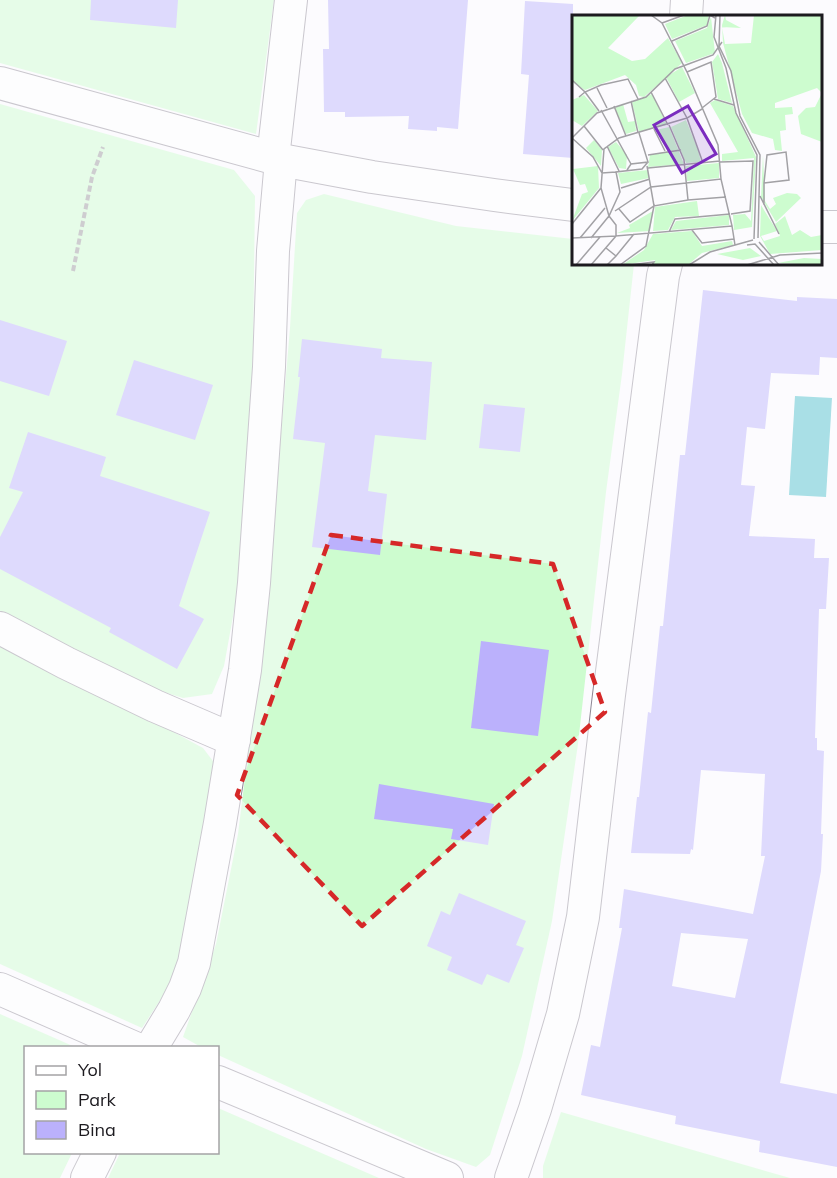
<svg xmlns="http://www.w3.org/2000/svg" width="837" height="1178" font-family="Mulish,sans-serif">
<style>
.green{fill:#cdfccf}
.water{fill:#46bdca}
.building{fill:#bbb1fc;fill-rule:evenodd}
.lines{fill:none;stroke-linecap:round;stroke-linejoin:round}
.minor-casing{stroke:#8f8996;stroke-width:34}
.path{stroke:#98969a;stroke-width:4;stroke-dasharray:6 3;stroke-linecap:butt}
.minor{stroke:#fff;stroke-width:32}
.marked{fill:none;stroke:#d62828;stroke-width:4.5;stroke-dasharray:12 8;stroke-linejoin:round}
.inset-road{fill:none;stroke:#a2a1a5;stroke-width:1.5}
.view{fill:#7b2cbf;fill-opacity:0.15;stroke:#7b2cbf;stroke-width:3}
.inset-edge{fill:none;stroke:#1c1a1f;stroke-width:3}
</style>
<rect width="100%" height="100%" fill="#fcfbfe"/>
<!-- green -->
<g class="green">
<path d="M 0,0 L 274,0 L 256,134 L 0,63 Z"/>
<path d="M 0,104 L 234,170 L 255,196 L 253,356 L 240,578 L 224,666 L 212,694 L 183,698 L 144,686 L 0,617 Z"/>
<path d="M 324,194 L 456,226 L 573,239 L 573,264 L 634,264 L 622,374 L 606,492 L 578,744 L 552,921 L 522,1056 L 490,1155 L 476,1167 L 426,1149 L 218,1055 L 218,1048 L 201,1047 L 183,1037 L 216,944 L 238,834 L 271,568 L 280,445 L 290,328 L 297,213 L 306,200 Z"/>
<path d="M 0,638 L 203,748 L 219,769 L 187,931 L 172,982 L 142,1028 L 0,964 Z"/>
<path d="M 0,1014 L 75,1047 L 26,1048 L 26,1152 L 72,1153 L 60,1178 L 0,1178 Z"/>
<path d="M 218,1108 L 379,1178 L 108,1178 L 120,1153 L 218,1152 Z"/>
<path d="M 561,1112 L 790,1178 L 543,1178 L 543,1166 Z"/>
</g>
<!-- water -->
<path class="water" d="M 795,396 L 832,398 L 826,497 L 789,495 Z"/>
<!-- building -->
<g class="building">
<path d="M 91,0 L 178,0 L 176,28 L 90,20 Z"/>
<path d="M 328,0 L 468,0 L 458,129 L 437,127 L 437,131 L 408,129 L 409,116 L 345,117 L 345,112 L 324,112 L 323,49 L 329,49 Z"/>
<path d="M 525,1 L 573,4 L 573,158 L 523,154 L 529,75 L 521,74 Z"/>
<path d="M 703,290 L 797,301 L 797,297 L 837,299 L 837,358 L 820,357 L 819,375 L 771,373 L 765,429 L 747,427 L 741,485 L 755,486 L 749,536 L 815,539 L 814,558 L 829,558 L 826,609 L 819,609 L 815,738 L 817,738 L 817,750 L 824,751 L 821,834 L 823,834 L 821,871 L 780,1083 L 837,1094 L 837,1167 L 759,1152 L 760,1141 L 675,1124 L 676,1116 L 581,1095 L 591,1045 L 600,1047 L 622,928 L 619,928 L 624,889 L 753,914 L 765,856 L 761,856 L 765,774 L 701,770 L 693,850 L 691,849 L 690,854 L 631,853 L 637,797 L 639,797 L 648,712 L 651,713 L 660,626 L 663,626 L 680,455 L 685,455 ZM 681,933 L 748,939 L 735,998 L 672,986 Z"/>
<path d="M 0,320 L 67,341 L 49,396 L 0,381 Z"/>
<path d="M 302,339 L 382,349 L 381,358 L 432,362 L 426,440 L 375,435 L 368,491 L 387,494 L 380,555 L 312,547 L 325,443 L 293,439 L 300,377 L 298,377 Z"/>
<path d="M 134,360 L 213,385 L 195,440 L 116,415 Z"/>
<path d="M 484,404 L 525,408 L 520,452 L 479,448 Z"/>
<path d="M 28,432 L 106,457 L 100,476 L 210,512 L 179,606 L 204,619 L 177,669 L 109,632 L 111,628 L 0,569 L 0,537 L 23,492 L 9,488 Z"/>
<path d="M 481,641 L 549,650 L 538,736 L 471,728 Z"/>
<path d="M 379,784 L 494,804 L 488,845 L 451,839 L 453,829 L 374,819 Z"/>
<path d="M 459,893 L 526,921 L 516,945 L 524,948 L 509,983 L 487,974 L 482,985 L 447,970 L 452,957 L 427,946 L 441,911 L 450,915 Z"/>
</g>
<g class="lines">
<defs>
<g id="minor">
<path d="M 686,16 L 687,0"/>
<path d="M 0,83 L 281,160 L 372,177 L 494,195 L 573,205"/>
<path d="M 273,158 L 291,0"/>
<path d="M 820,227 L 837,227"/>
<path d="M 0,628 L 66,663 L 155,706 L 234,740"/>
<path d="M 0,989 L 135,1048"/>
<path d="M 151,1048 L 174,1010 L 185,988 L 194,963 L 220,823 L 245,670 L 254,583 L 269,367 L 273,251 L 281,160"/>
<path d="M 218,1082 L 447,1178"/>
<path d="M 87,1178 L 100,1152"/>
<path d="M 511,1178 L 535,1109 L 563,1014 L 583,917 L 609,695 L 663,276 L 666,264"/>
</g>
</defs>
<!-- minor casing -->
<use href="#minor" class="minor-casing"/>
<!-- path -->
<path class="path" d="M 73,271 L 92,177 L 103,147"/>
<!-- minor -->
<use href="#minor" class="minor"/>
</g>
<!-- marked area -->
<path d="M0 0H837V1178H0ZM 331,535 L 553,564 L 605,712 L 362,926 L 237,795 Z" fill="#fcfbfe" fill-opacity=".55" fill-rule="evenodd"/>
<path class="marked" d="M 331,535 L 553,564 L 605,712 L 362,926 L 237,795 Z"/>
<!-- overview -->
<g transform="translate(572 15)">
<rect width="250" height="250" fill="#fcfbfe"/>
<path d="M 0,0 L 68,0 L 36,33 L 60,46 L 73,44 L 96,23 L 110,48 L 72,82 L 67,81 L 64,70 L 53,60 L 13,75 L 0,67 ZM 116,0 L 137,0 L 135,10 L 100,24 L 93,9 ZM 153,0 L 154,5 L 169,13 L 150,12 L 153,29 L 179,28 L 182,0 L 250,0 L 250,127 L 229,119 L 226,101 L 234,93 L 243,92 L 250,78 L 245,73 L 203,88 L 203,93 L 220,92 L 221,99 L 213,100 L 214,115 L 208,116 L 210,136 L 203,135 L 201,124 L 180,118 L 170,99 L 151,28 L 150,10 ZM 139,2 L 143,38 L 114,48 L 103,26 L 135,13 ZM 146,39 L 150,48 L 160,88 L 146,84 L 140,47 ZM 110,52 L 123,78 L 107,87 L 94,62 ZM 80,79 L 95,110 L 67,117 L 60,87 ZM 12,80 L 26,96 L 10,111 L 0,105 L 0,85 ZM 143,85 L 161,91 L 184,142 L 180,212 L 162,215 L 161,200 L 173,199 L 179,206 L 182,143 L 150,146 L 150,139 L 166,137 L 138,88 ZM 51,89 L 56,107 L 63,106 L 64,116 L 54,119 L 43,93 ZM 114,105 L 126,135 L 129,147 L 114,148 L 99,112 ZM 97,112 L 112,149 L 76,152 L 78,140 L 96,136 L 84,115 ZM 22,125 L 30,135 L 29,151 L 14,133 ZM 44,127 L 55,140 L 54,154 L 47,153 L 36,132 ZM 191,140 L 193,186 L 198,194 L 204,189 L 201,183 L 215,178 L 225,179 L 229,183 L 204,207 L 189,182 ZM 147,148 L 147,163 L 115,166 L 114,151 ZM 26,151 L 27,173 L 0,206 L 10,179 L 16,177 L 13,169 L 8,170 L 1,154 ZM 76,155 L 77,163 L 49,169 L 46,158 ZM 125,186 L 127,201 L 103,202 L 96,215 L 81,216 L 83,192 ZM 189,190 L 205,216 L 189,221 L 192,226 L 208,221 L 203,209 L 213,201 L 220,220 L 228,215 L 239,222 L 250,220 L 250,235 L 198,239 L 188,221 ZM 81,196 L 78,216 L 45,218 L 58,213 L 57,210 ZM 157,200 L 157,210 L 99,215 L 104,206 ZM 120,216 L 130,231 L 160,226 L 161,230 L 130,238 L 116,250 L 81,250 L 83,245 L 50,250 L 72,235 L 81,219 ZM 178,233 L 189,241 L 171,245 L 145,239 ZM 232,243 L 250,244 L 250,250 L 206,248 Z" fill="#cdfccf"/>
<path class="inset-road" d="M 79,0 L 90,8 L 115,57 L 139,47 L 144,82 L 130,93M 144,0 L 142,22 L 154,53 L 164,98 L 185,140 L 182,224M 148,0 L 147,31 L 159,56 L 168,101 L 188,140 L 186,223M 90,8 L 112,0M 100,26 L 135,11 L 138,0 L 143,3M 115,57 L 146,130 L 149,164M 0,65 L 13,77 L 7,82M 25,73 L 35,93M 79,77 L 96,110M 142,84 L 162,90M 59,86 L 66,118M 42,91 L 54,121M 130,94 L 115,103 L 131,148M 29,95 L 59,149M 27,96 L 13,77 L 29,70 L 56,64 L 66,84M 97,110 L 112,145 L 116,185 L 154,182M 12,111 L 31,135M 82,114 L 93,136M 0,123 L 25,98 L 74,82 L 103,54 L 141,40 L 150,27M 0,123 L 21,142 L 30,158 L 44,157M 35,131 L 47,156M 76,140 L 109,135M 76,147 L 70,154 L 44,157 L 48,177 L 37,201 L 29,173 L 32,134 L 47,123 L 115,103 L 93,63M 148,147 L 181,146 L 178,196 L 159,199M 75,151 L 82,191 L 116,185M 76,153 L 148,146M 55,155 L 59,149 L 76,147 L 67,118M 49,173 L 78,164M 188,181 L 207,219M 192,190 L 192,168 L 195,140 L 214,137 L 217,165 L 192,168M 47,194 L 58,207 L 82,191 L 74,231 L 48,250M 43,196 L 79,172 L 149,164 L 160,211M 0,209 L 29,173M 120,215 L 130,228 L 162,224M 97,217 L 103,204 L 158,199M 0,223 L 44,221 L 19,250M 8,223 L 33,193M 19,223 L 37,201 L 44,210 L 44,221 L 160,211 L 163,230M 187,227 L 207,250M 175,230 L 183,229 L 202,250M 34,233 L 44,241 L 35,250M 44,241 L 62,219M 4,250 L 28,222M 58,250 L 82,247 L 80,250M 117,250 L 138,237 L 181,225M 175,250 L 208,240 L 251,238"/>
<path class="view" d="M 116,91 L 144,139 L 110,158 L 82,110 Z"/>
<rect width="250" height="250" class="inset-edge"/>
</g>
<!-- legend -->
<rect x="24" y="1046" width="195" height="108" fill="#ffffff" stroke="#a4a3a5" stroke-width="1.5"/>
<rect x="36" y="1066" width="30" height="9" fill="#ffffff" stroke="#a4a3a5" stroke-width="1.5"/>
<text x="78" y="1076" font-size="18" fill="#1c1a1f">Yol</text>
<rect x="36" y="1091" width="30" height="18" fill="#cdfccf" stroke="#a4a3a5" stroke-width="1.5"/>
<text x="78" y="1106" font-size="18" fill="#1c1a1f">Park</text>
<rect x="36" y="1121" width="30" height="18" fill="#bbb1fc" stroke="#a4a3a5" stroke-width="1.5"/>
<text x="78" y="1136" font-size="18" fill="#1c1a1f">Bina</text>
</svg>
